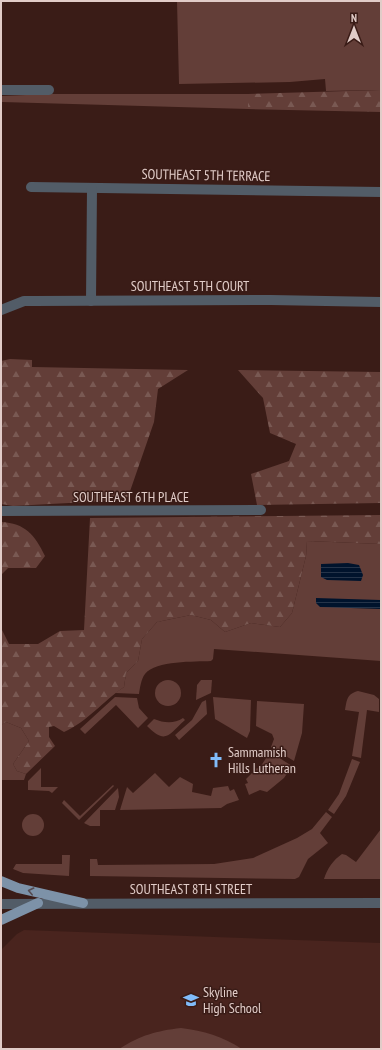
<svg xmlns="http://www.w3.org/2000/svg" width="382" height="1050" font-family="'PT Sans Narrow',sans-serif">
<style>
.built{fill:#49241e}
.green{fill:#633e38}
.forest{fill:url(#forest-firs)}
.water{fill:url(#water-rules)}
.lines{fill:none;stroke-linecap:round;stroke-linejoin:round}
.minor{stroke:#525c67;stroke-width:10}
.major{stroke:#7d92a8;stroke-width:10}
.oneway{stroke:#554b51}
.labels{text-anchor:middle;stroke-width:3;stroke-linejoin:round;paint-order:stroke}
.street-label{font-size:14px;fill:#e1ccc8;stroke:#3a1c17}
.poi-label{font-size:14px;fill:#e1ccc8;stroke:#3a1c17;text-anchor:start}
</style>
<defs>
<pattern id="forest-firs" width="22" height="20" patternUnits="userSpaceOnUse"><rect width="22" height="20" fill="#633e38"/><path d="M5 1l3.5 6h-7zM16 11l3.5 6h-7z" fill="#795953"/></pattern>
<pattern id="water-rules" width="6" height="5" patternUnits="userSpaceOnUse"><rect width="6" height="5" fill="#00132c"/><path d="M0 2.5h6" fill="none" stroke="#253449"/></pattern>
</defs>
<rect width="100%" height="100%" fill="#3a1c17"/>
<!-- built -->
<path class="built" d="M 24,930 L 381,943 L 381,1049 L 1,1049 L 1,950 L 17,934 Z"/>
<!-- green -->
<g class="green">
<path d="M 177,1 L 381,1 L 381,90 L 326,91 L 325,79 L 290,82 L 179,84 Z"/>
<path d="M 49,94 L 248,94 L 248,109 L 2,102 L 2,96 Z"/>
<path d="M 307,541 L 381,544 L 381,661 L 214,649 L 213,659 L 211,661 C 195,662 156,660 145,674 C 141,679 140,688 139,694 L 115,693 L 124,687 L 126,673 L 138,661 L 142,639 L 157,622 L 191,615 L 211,620 L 225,632 L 251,623 L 280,627 L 292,613 L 306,556 Z"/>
<path d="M 201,680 L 212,680 L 211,693 L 196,700 L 197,685 Z"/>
<circle cx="168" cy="693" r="13"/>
<path d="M 358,691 L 374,695 L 379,699 L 379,712 L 367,710 L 361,758 L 352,756 L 359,712 L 345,710 C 347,699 347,694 358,691 Z"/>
<path d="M 115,697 L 137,698 L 139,708 L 148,718 L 138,728 L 116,705 L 85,734 L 80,729 Z"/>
<path d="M 213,697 L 251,700 L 250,731 L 247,738 L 215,719 Z"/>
<path d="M 206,700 L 207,714 L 179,740 L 175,735 L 192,720 L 202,702 Z"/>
<path d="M 257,701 L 304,704 L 302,733 L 294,761 L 271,747 L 274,739 L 272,734 L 256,726 Z"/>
<path d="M 183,718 L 185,720 C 168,735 166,745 147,726 L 154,719 C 164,723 174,724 183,718 Z"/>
<path d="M 6,722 L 21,728 L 29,741 L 13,764 L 17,771 L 26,774 L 24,780 L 1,780 L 1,725 Z"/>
<path d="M 270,752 L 292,766 L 284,778 L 267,792 L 260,790 L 249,795 L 245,784 L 248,783 L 246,779 L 257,768 L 259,769 Z"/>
<path d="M 352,759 L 360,762 L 346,796 L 334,814 L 328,810 L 339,794 Z"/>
<path d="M 41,768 L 41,787 L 58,787 L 52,793 L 49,791 L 28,790 L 28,781 Z"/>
<path d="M 155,773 L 169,787 L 180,777 L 193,784 L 192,792 L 211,796 L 213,788 L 228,786 L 230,791 L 234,789 L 239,800 L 227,804 L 221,808 L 120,810 L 127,787 L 133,793 Z"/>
<path d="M 113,785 L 114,786 L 79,820 L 62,803 L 64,800 L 80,816 Z"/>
<path d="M 118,788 L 119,797 L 115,810 L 100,810 L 100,826 L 90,826 L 84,823 Z"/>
<path d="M 326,812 L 332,817 L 320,833 L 328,843 L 308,859 L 299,877 L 295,879 L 90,876 L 90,859 L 97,859 L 98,865 L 214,864 L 253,858 L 297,838 L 312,829 Z"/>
<circle cx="33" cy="825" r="11"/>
<path d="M 381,829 L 381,879 L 324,879 C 327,869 333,860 342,854 L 346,855 L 356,862 Z"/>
<path d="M 62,855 L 70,855 L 69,876 L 23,873 L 13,869 L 16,864 L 62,864 Z"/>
<path d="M 181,1028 C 204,1031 222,1036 242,1049 L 119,1049 C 141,1035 156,1031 181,1028 Z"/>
</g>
<!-- forest -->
<g class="forest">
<path d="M 381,90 L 381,112 L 248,109 L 248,94 Z"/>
<path d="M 10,359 L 32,360 L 32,367 L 188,370 L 158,389 L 154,422 L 128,497 L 106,501 L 13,506 L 1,504 L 1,361 Z"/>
<path d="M 238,370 L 381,372 L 381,503 L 257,505 L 251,474 L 289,461 L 296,444 L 270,433 L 263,398 Z"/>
<path d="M 381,515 L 381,544 L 307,541 L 306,556 L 292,613 L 280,627 L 251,623 L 225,632 L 211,620 L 191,615 L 157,622 L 142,639 L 138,661 L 126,673 L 124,687 C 103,701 87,722 64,732 L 54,726 L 49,727 L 49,737 L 55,746 L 26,774 L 17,771 L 13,764 L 29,741 L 21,728 L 6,722 L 1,725 L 1,628 L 9,644 L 38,644 L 60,631 L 84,630 L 90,518 Z"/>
<path d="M 1,522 C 25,523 35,535 45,556 L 36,568 L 8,568 L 1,575 Z"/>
</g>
<!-- water -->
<g class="water">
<path d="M 348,563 L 359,565 L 363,575 L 361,581 L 327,580 L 321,577 L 321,564 Z"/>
<path d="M 316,598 L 381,600 L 381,609 L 320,607 L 316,603 Z"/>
</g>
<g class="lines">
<!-- minor -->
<g class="minor">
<path d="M 1,90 L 49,90"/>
<path d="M 31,187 L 381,192"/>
<path d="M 91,301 L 92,188"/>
<path d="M 1,310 L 24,301 L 33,301 L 271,300 L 381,302"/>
<path d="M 1,511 L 261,510"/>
<path d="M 1,904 L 381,903"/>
</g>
<!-- major -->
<g class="major">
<path d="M 1,881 L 18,888 L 83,903"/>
<path d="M 1,920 L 38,903"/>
</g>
</g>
<!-- one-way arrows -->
<defs><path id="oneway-chevron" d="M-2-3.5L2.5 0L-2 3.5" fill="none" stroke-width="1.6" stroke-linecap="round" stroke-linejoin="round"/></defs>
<use class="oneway" href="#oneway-chevron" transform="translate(31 891) rotate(-167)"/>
<!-- icons -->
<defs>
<symbol id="church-bare" viewBox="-9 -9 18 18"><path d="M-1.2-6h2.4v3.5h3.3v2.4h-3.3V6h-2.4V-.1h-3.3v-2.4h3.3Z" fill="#81bcfa" stroke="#3a1c17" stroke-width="2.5" paint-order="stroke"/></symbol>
<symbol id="school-bare" viewBox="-9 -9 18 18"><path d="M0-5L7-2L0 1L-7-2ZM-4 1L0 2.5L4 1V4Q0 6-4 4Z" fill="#81bcfa" stroke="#3a1c17" stroke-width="2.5" paint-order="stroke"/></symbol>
</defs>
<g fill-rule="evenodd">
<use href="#church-bare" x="205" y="749" width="22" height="22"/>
<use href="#school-bare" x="180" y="989" width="22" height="22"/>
</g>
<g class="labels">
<!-- street labels -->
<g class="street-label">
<text transform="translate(206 175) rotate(1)" y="5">SOUTHEAST 5TH TERRACE</text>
<text x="190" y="291">SOUTHEAST 5TH COURT</text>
<text x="131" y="502">SOUTHEAST 6TH PLACE</text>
<text x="191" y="894">SOUTHEAST 8TH STREET</text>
</g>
<!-- poi labels -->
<g class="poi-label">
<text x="228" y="757">Sammamish<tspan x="228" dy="16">Hills Lutheran</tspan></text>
<text x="203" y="997">Skyline<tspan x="203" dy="16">High School</tspan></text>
</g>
</g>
<!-- border -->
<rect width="382" height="1050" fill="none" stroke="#e1ccc8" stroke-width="4"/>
<!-- north arrow -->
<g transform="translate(354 28)" stroke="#3a1c17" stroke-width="3" paint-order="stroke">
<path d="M0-3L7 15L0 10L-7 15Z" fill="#e1ccc8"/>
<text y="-6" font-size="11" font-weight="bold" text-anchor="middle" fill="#e1ccc8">N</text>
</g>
</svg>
